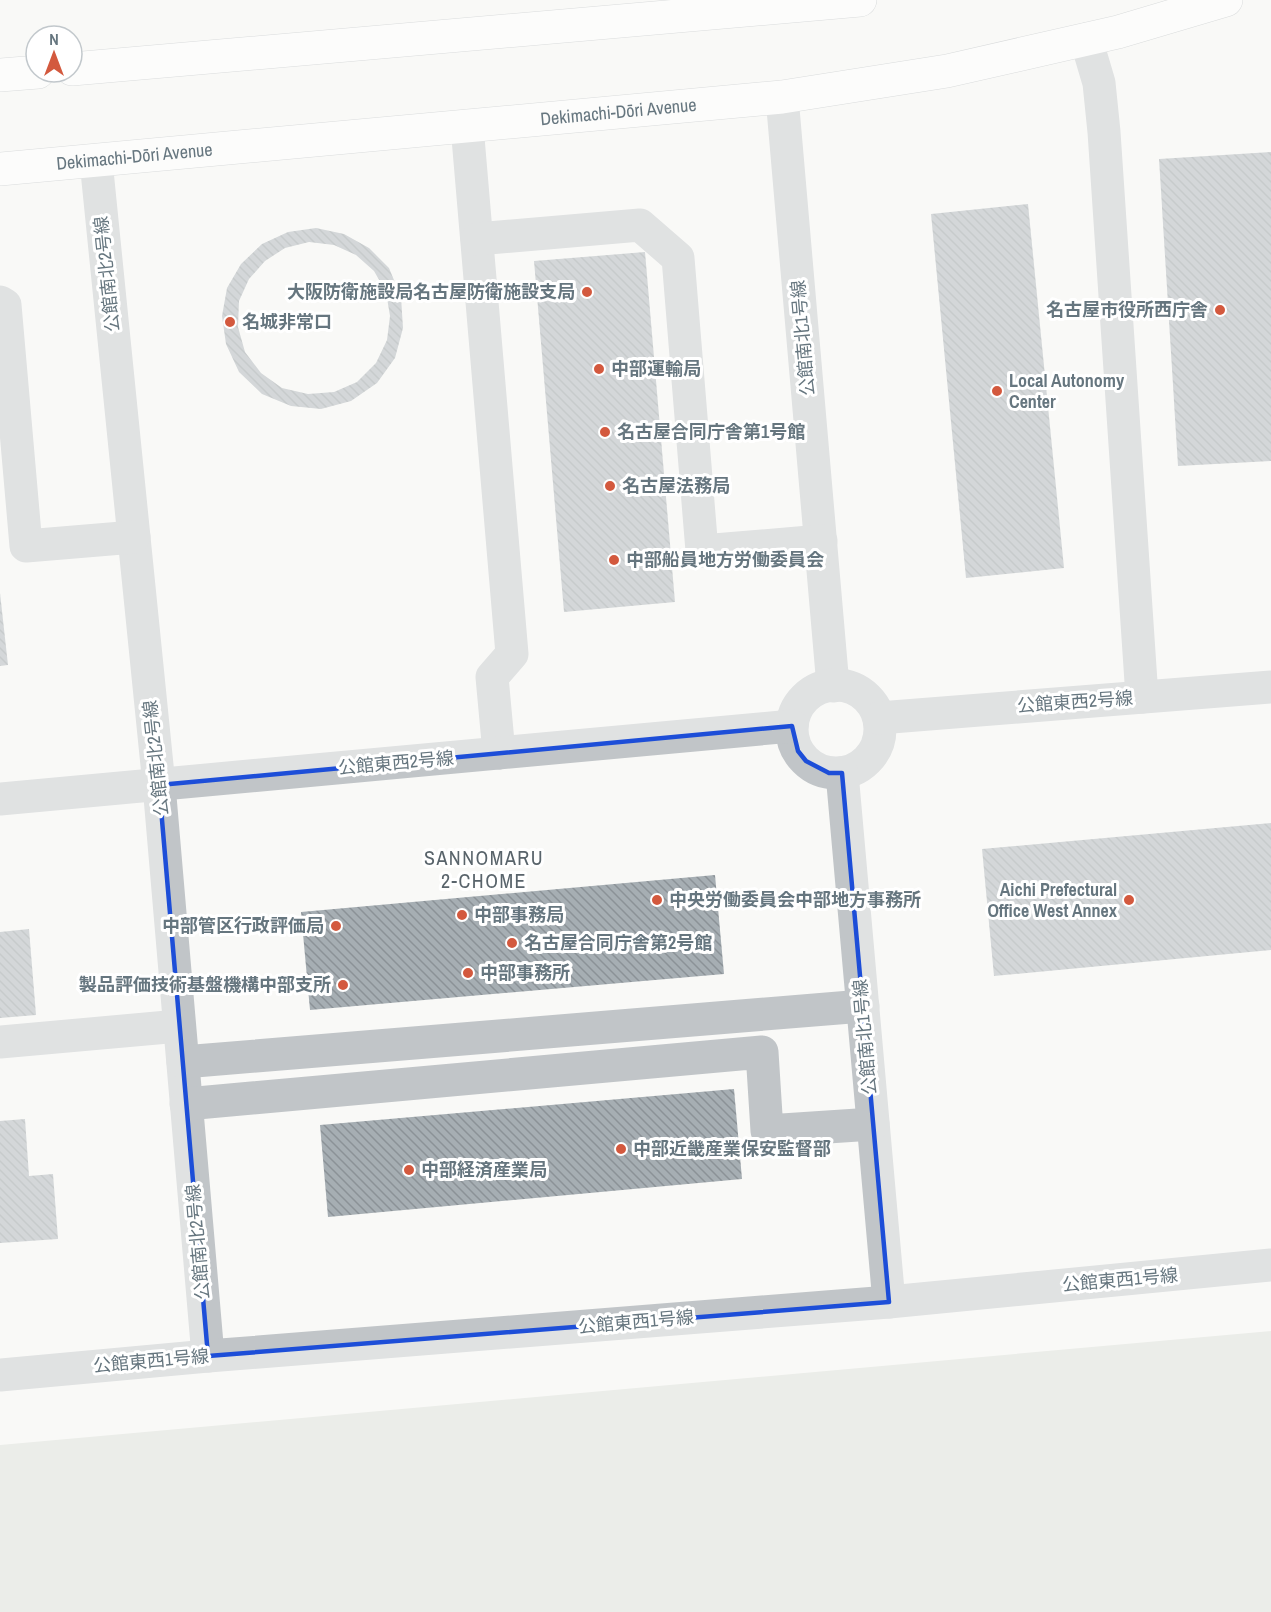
<svg xmlns="http://www.w3.org/2000/svg" width="1271" height="1612" font-family="'Archivo Narrow','Noto Sans JP',sans-serif">
<style>
.grass{fill:#daded7}
.building{fill:url(#building-back-hatch);fill-rule:evenodd}
.lines{fill:none;stroke-linecap:round;stroke-linejoin:round}
.major-casing{stroke:#b4b9bc;stroke-width:34}
.minor{stroke:#c1c5c8;stroke-width:33}
.major{stroke:#fff;stroke-width:33}
.marked{fill:none;stroke:#1d4ed8;stroke-width:4.5;stroke-linejoin:round}
.poi-dot{fill:#d3593e;stroke:#fff;stroke-width:2}
.labels{text-anchor:middle;stroke-width:6;stroke-linejoin:round;paint-order:stroke}
.street-label{font-size:18px;fill:#66767f;stroke:#fff}
.poi-label{font-size:18px;font-weight:bold;fill:#66767f;stroke:#fff;text-anchor:start}
.neighbourhood-label{font-size:20px;letter-spacing:1.5px;fill:#59646b;stroke:#fff}
</style>
<defs>
<pattern id="building-back-hatch" width="6" height="6" patternUnits="userSpaceOnUse" patternTransform="scale(1.5)"><rect width="6" height="6" fill="#a6aeb3"/><path d="M-1 5l2 2M0 0l6 6M5-1l2 2" fill="none" stroke="#8b9297"/></pattern>
</defs>
<rect width="100%" height="100%" fill="#f9f9f7"/>
<!-- grass -->
<path class="grass" d="M 1271,1331 L 1271,1612 L 0,1612 L 0,1445 Z"/>
<!-- building -->
<g class="building">
<path d="M 1271,152 L 1271,461 L 1178,466 L 1159,159 Z"/>
<path d="M 1028,204 L 1064,568 L 966,578 L 931,214 Z"/>
<path d="M 316,228 L 344,234 L 369,248 L 389,268 L 401,297 L 403,328 L 395,358 L 377,383 L 351,401 L 321,409 L 291,406 L 262,394 L 239,372 L 226,344 L 222,316 L 227,288 L 241,264 L 262,244 L 288,232 ZM 309,242 L 334,245 L 356,255 L 374,271 L 386,292 L 390,316 L 387,340 L 376,363 L 357,382 L 334,392 L 308,394 L 282,388 L 261,373 L 245,352 L 238,327 L 239,301 L 249,279 L 265,261 L 285,248 Z"/>
<path d="M 645,252 L 675,602 L 564,612 L 534,261 Z"/>
<path d="M 0,593 L 8,665 L 0,666 Z"/>
<path d="M 1271,823 L 1271,950 L 994,976 L 982,849 Z"/>
<path d="M 715,875 L 724,974 L 310,1010 L 301,912 Z"/>
<path d="M 29,929 L 36,1015 L 0,1018 L 0,932 Z"/>
<path d="M 734,1089 L 742,1179 L 328,1217 L 320,1125 Z"/>
<path d="M 25,1119 L 29,1176 L 53,1174 L 58,1239 L 0,1243 L 0,1121 Z"/>
</g>
<g class="lines">
<defs>
<g id="major">
<path d="M 72,69 L 860,0"/>
<path d="M 0,75 L 38,72"/>
<path id="s1" d="M 0,169 L 782,97 L 947,71 L 1118,32 L 1226,0"/>
</g>
</defs>
<!-- major casing -->
<use href="#major" class="major-casing"/>
<!-- minor -->
<g class="minor">
<path d="M 1086,39 L 1099,83 L 1104,132 L 1142,697"/>
<path d="M 782,97 L 833,686"/>
<path d="M 467,126 L 512,654 L 492,677 L 499,753"/>
<path d="M 96,161 L 159,785 L 208,1356"/>
<path d="M 477,239 L 640,225 L 678,258 L 702,551 L 821,541"/>
<path d="M 0,302 L 5,305 L 26,546 L 134,537"/>
<circle cx="836" cy="729" r="44"/>
<path d="M 879,718 L 1271,687"/>
<path d="M 842,773 L 889,1302"/>
<path d="M 0,799 L 792,726"/>
<path d="M 0,1042 L 179,1026"/>
<path d="M 183,1062 L 863,1006"/>
<path d="M 186,1104 L 762,1052 L 767,1131 L 873,1124"/>
<path d="M 0,1375 L 208,1356 L 889,1302 L 1271,1265"/>
</g>
<!-- major -->
<use href="#major" class="major"/>
</g>
<!-- marked area -->
<path d="M0 0H1271V1612H0ZM 792,726 L 798,751 L 806,761 L 829,773 L 842,773 L 889,1302 L 208,1356 L 159,785 Z" fill="#f9f9f7" fill-opacity=".55" fill-rule="evenodd"/>
<path class="marked" d="M 792,726 L 798,751 L 806,761 L 829,773 L 842,773 L 889,1302 L 208,1356 L 159,785 Z"/>
<!-- markers -->
<g class="poi-dot">
<circle cx="587" cy="292" r="6"/>
<circle cx="1220" cy="310" r="6"/>
<circle cx="230" cy="322" r="6"/>
<circle cx="599" cy="369" r="6"/>
<circle cx="997" cy="391" r="6"/>
<circle cx="605" cy="432" r="6"/>
<circle cx="610" cy="486" r="6"/>
<circle cx="614" cy="560" r="6"/>
<circle cx="657" cy="900" r="6"/>
<circle cx="1129" cy="900" r="6"/>
<circle cx="462" cy="915" r="6"/>
<circle cx="336" cy="926" r="6"/>
<circle cx="512" cy="943" r="6"/>
<circle cx="468" cy="973" r="6"/>
<circle cx="343" cy="985" r="6"/>
<circle cx="621" cy="1149" r="6"/>
<circle cx="409" cy="1170" r="6"/>
</g>
<g class="labels">
<!-- street labels -->
<g class="street-label">
<text dy="6" stroke="none"><textPath href="#s1" startOffset="621">Dekimachi-Dōri Avenue</textPath></text>
<text dy="6" stroke="none"><textPath href="#s1" startOffset="135">Dekimachi-Dōri Avenue</textPath></text>
<text transform="translate(107 274) rotate(-96)" y="6">公館南北2号線</text>
<text transform="translate(803 338) rotate(-95)" y="6">公館南北1号線</text>
<text transform="translate(1075 702) rotate(-4)" y="6">公館東西2号線</text>
<text transform="translate(156 758) rotate(-96)" y="6">公館南北2号線</text>
<text transform="translate(396 763) rotate(-5)" y="6">公館東西2号線</text>
<text transform="translate(865 1037) rotate(-95)" y="6">公館南北1号線</text>
<text transform="translate(198 1242) rotate(-95)" y="6">公館南北2号線</text>
<text transform="translate(1120 1280) rotate(-5)" y="6">公館東西1号線</text>
<text transform="translate(636 1322) rotate(-5)" y="6">公館東西1号線</text>
<text transform="translate(151 1361) rotate(-5)" y="6">公館東西1号線</text>
</g>
<!-- poi labels -->
<g class="poi-label">
<text x="575" y="298" text-anchor="end">大阪防衛施設局名古屋防衛施設支局</text>
<text x="1208" y="316" text-anchor="end">名古屋市役所西庁舎</text>
<text x="242" y="328">名城非常口</text>
<text x="611" y="375">中部運輸局</text>
<text x="1009" y="387">Local Autonomy<tspan x="1009" dy="21">Center</tspan></text>
<text x="617" y="438">名古屋合同庁舎第1号館</text>
<text x="622" y="492">名古屋法務局</text>
<text x="626" y="566">中部船員地方労働委員会</text>
<text x="1117" y="896" text-anchor="end">Aichi Prefectural<tspan x="1117" dy="21">Office West Annex</tspan></text>
<text x="669" y="906">中央労働委員会中部地方事務所</text>
<text x="474" y="921">中部事務局</text>
<text x="324" y="932" text-anchor="end">中部管区行政評価局</text>
<text x="524" y="949">名古屋合同庁舎第2号館</text>
<text x="480" y="979">中部事務所</text>
<text x="331" y="991" text-anchor="end">製品評価技術基盤機構中部支所</text>
<text x="633" y="1155">中部近畿産業保安監督部</text>
<text x="421" y="1176">中部経済産業局</text>
</g>
<!-- neighbourhood labels -->
<g class="neighbourhood-label">
<text x="484" y="865">SANNOMARU<tspan x="484" dy="23">2-CHOME</tspan></text>
</g>
</g>
<!-- north arrow -->
<g transform="translate(54 54)"><circle r="28" fill="#ffffff" stroke="#c2c8cc" stroke-width="1.5"/>
<path d="M0-4.5L10 22L0 15L-10 22Z" fill="#d3593e"/>
<text y="-9" font-size="16" font-weight="bold" text-anchor="middle" fill="#66767f">N</text>
</g>
</svg>
